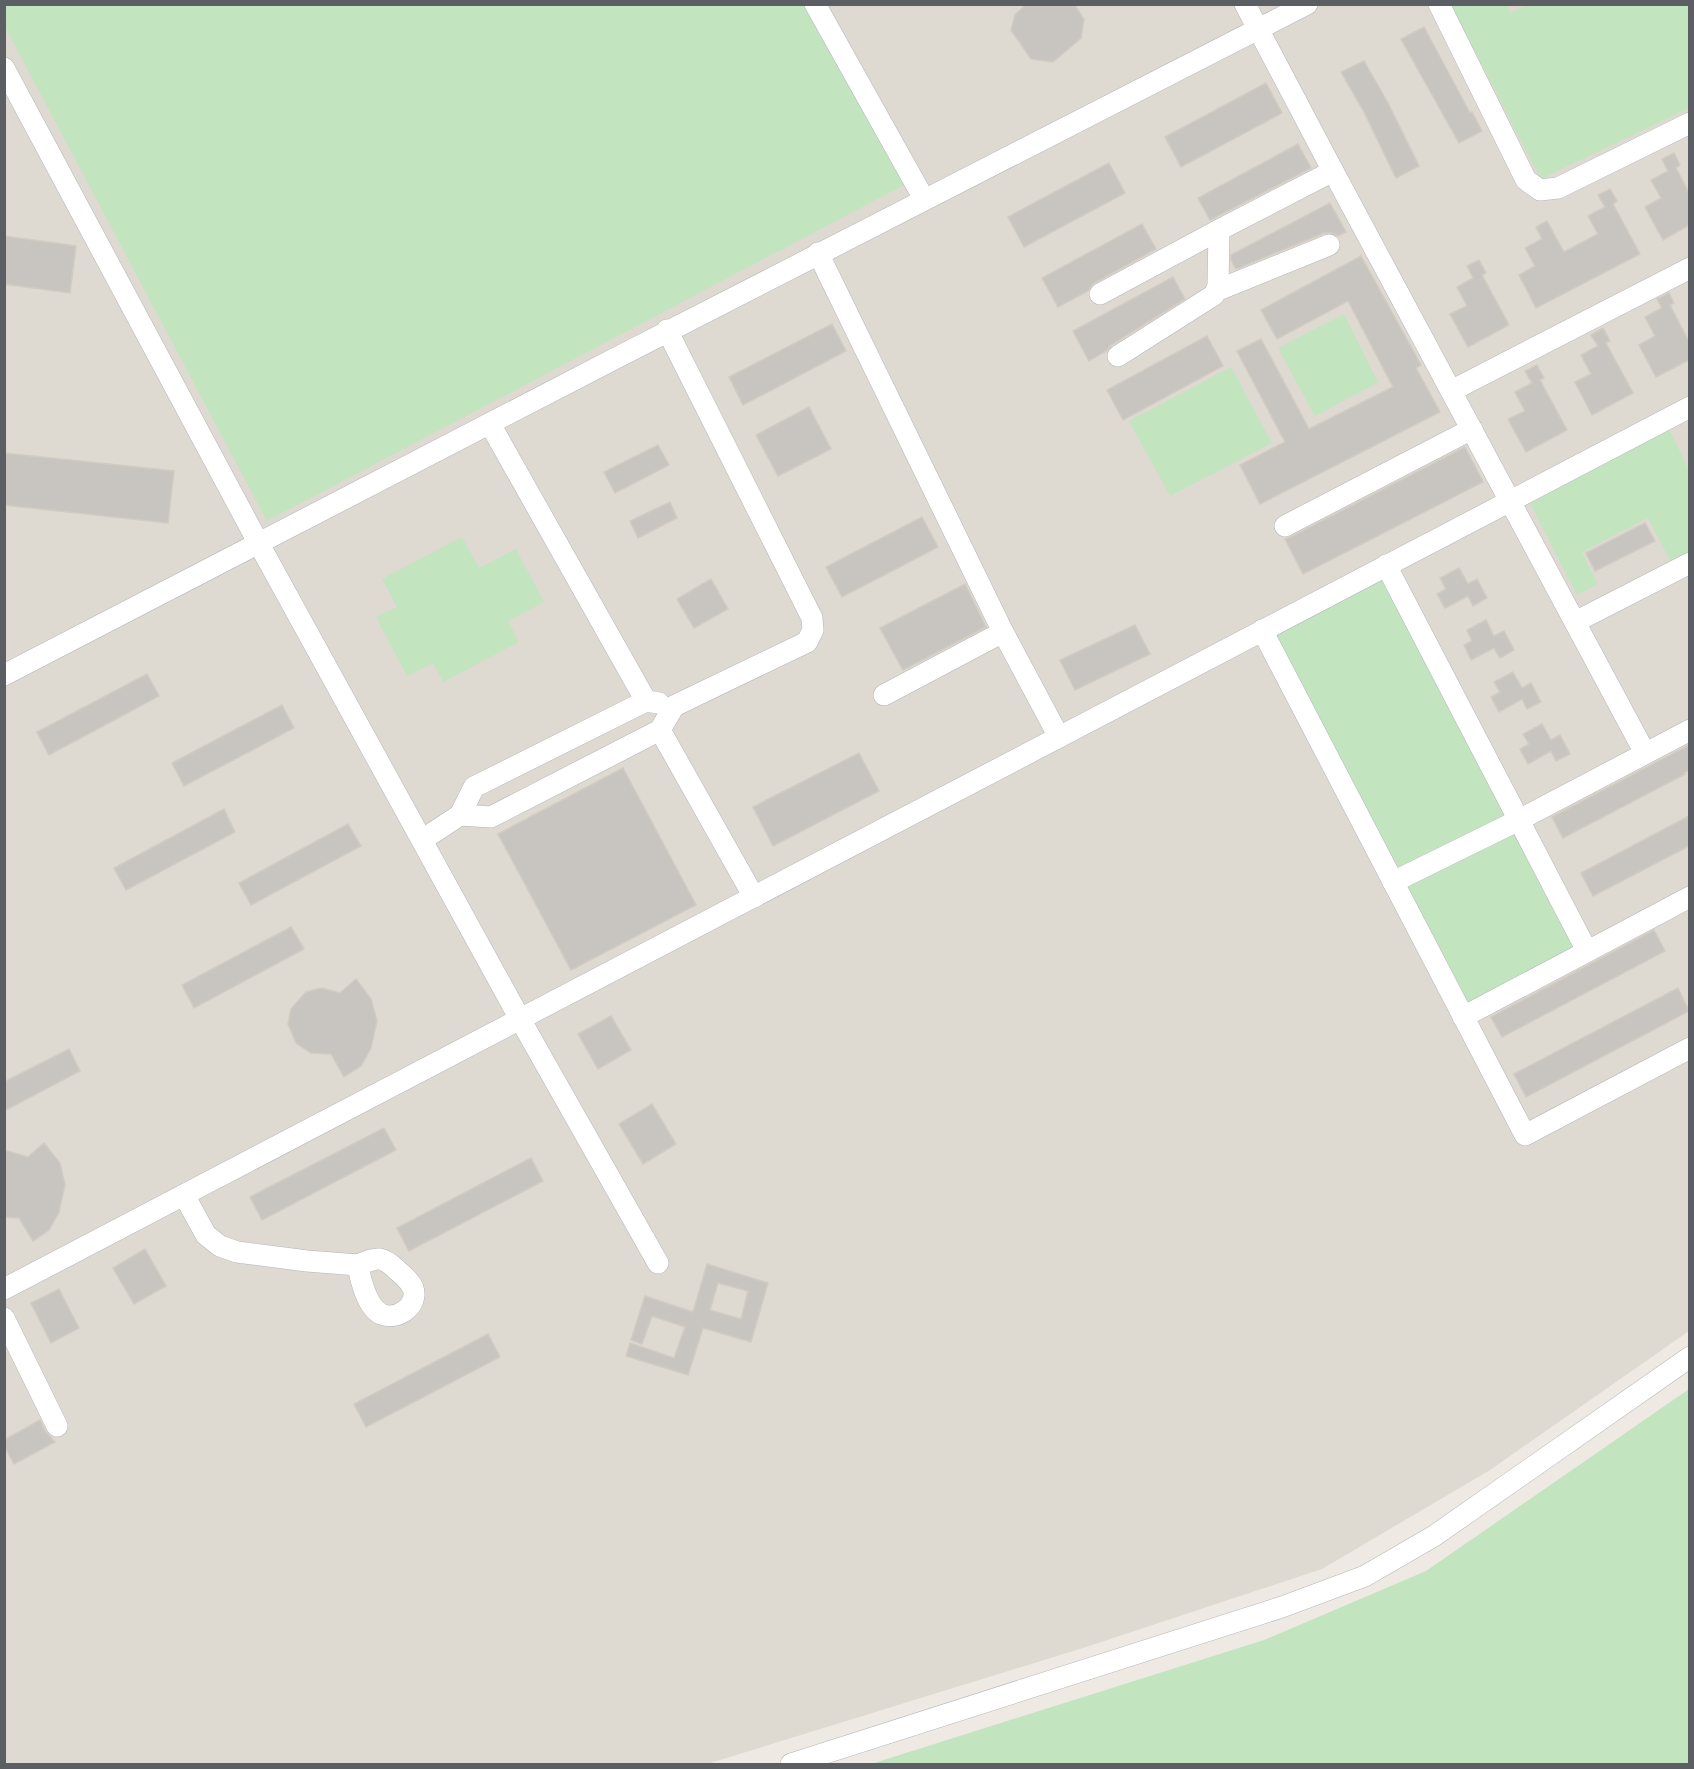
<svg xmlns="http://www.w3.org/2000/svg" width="1694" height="1769" font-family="Montserrat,sans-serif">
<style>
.education{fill:#ded9d1}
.green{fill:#c2e5bf}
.building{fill:#c8c5c0;stroke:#d2cbc1;stroke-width:1.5;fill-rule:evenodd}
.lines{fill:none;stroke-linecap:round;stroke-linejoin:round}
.minor-casing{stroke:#b3b6ba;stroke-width:22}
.minor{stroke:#fff;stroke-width:21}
</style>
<rect width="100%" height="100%" fill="#eeeae3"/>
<!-- education -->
<path class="education" d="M 5,5 L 1689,5 L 1689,1331 L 1490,1470 L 1322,1569 L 1083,1648 L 707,1764 L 5,1764 Z"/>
<!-- green -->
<g class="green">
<path d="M 1528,4 L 1689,5 L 1689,108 L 1541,179 L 1451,5 L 1507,5 L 1511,13 Z"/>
<path d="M 4,5 L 804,5 L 904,185 L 267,521 L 5,27 Z"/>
<path d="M 1344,314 L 1378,382 L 1315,416 L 1278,348 Z"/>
<path d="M 1231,367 L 1272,443 L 1170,496 L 1129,421 Z"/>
<path d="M 1667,425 L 1689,470 L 1689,558 L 1673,566 L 1648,518 L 1582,552 L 1598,584 L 1577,595 L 1526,495 Z"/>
<path d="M 462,537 L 479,568 L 516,549 L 544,602 L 508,621 L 519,642 L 443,682 L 433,663 L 407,676 L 376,617 L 397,607 L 382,579 Z"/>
<path d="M 1384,571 L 1512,817 L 1395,876 L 1269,632 Z"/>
<path d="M 1515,825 L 1580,949 L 1467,1010 L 1400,883 Z"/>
<path d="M 1689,1389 L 1689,1764 L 871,1764 L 1264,1640 L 1426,1571 Z"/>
</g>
<!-- building -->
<g class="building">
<path d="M 1026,4 L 1074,4 L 1084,19 L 1081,38 L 1053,62 L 1031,59 L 1011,30 L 1015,15 Z"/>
<path d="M 1424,27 L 1470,113 L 1472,112 L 1482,131 L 1459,143 L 1401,39 Z"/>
<path d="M 1364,61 L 1388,103 L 1419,166 L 1396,178 L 1364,112 L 1341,72 Z"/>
<path d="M 1266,83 L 1282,113 L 1181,167 L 1165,137 Z"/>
<path d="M 1298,144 L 1311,168 L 1210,220 L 1198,198 Z"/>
<path d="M 1674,153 L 1680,165 L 1676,168 L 1689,193 L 1689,225 L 1663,240 L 1645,207 L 1661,198 L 1651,180 L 1668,171 L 1662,159 Z"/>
<path d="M 1109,163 L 1125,193 L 1024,247 L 1008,217 Z"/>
<path d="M 1610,189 L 1617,201 L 1613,204 L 1640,254 L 1536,308 L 1519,275 L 1535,266 L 1525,248 L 1542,239 L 1536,227 L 1547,221 L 1564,252 L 1598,234 L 1588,216 L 1605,207 L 1598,195 Z"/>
<path d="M 1330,203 L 1346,232 L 1338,236 L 1331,233 L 1324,233 L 1236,269 L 1231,260 L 1231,255 Z"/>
<path d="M 1142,224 L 1156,249 L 1094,283 L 1090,287 L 1088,291 L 1058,307 L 1042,278 Z"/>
<path d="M 4,236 L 76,246 L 70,293 L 4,284 Z"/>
<path d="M 1361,256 L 1421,365 L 1416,368 L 1440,412 L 1260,504 L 1240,465 L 1285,442 L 1237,351 L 1261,339 L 1309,429 L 1393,387 L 1348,301 L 1277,339 L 1261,310 Z"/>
<path d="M 1479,260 L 1486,273 L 1482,275 L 1509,325 L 1468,347 L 1450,314 L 1467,306 L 1457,287 L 1473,278 L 1467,266 Z"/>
<path d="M 1173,277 L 1185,299 L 1111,345 L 1106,351 L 1089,361 L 1073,331 Z"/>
<path d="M 1669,293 L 1674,303 L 1670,305 L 1689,342 L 1689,360 L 1656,377 L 1639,345 L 1655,336 L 1645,317 L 1662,308 L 1657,299 Z"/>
<path d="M 832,324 L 846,351 L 743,405 L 729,377 Z"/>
<path d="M 1603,328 L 1610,341 L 1606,343 L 1633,393 L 1592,415 L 1575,382 L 1591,374 L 1581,355 L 1598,346 L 1591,335 Z"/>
<path d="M 1207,336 L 1223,366 L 1123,420 L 1107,390 Z"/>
<path d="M 1537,365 L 1544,378 L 1540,380 L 1567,430 L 1526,452 L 1508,419 L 1525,411 L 1515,392 L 1532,383 L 1525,371 Z"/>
<path d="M 809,407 L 831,449 L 778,476 L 756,435 Z"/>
<path d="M 658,445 L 669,465 L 615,493 L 604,472 Z"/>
<path d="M 1465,447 L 1483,482 L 1303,574 L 1285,539 L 1291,537 Z"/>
<path d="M 4,453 L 174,471 L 168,523 L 4,505 Z"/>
<path d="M 670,502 L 677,518 L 638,538 L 630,521 Z"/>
<path d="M 922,517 L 938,547 L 842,597 L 826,567 Z"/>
<path d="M 1645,523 L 1655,541 L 1595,571 L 1586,553 Z"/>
<path d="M 1459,568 L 1468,584 L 1477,579 L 1487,598 L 1473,606 L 1468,596 L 1445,608 L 1437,594 L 1446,589 L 1440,578 Z"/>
<path d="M 711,579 L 728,609 L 694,628 L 677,599 Z"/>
<path d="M 965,584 L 986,627 L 903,670 L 880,628 Z"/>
<path d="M 1486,620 L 1494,636 L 1504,631 L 1514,650 L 1500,658 L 1494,648 L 1471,660 L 1464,645 L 1472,641 L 1467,630 Z"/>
<path d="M 1135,625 L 1150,654 L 1075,690 L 1060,660 Z"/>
<path d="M 1513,672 L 1522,688 L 1531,683 L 1541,702 L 1527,709 L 1522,699 L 1499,712 L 1491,697 L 1500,692 L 1494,682 Z"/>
<path d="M 147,674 L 159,696 L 49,755 L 37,732 Z"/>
<path d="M 282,705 L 294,728 L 184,786 L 172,763 Z"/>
<path d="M 1542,724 L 1551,740 L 1560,735 L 1570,754 L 1556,761 L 1551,751 L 1528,764 L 1520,749 L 1529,744 L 1523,734 Z"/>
<path d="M 1689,745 L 1689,770 L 1684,773 L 1685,774 L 1563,838 L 1552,817 Z"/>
<path d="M 859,753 L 879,791 L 773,846 L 753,807 Z"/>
<path d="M 623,768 L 696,905 L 571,970 L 498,834 Z"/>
<path d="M 224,809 L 235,832 L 126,890 L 114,868 Z"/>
<path d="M 1689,816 L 1689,846 L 1593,896 L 1581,873 Z"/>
<path d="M 348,824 L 361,846 L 251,905 L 239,883 Z"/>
<path d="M 291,927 L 304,949 L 194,1008 L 182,985 Z"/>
<path d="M 1654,930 L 1665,951 L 1502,1037 L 1491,1017 Z"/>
<path d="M 356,979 L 371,999 L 377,1021 L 371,1048 L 361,1066 L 344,1077 L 331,1054 L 311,1053 L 296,1043 L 288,1024 L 291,1009 L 306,992 L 322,988 L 340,993 Z"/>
<path d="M 1678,988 L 1689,1011 L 1526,1097 L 1514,1074 Z"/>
<path d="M 611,1016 L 631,1050 L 598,1069 L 578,1034 Z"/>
<path d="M 69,1049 L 80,1071 L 4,1111 L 4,1082 Z"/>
<path d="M 652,1104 L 676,1144 L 643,1164 L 619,1124 Z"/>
<path d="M 384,1128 L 396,1150 L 262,1220 L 250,1197 Z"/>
<path d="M 44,1143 L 60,1163 L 65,1185 L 59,1212 L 49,1230 L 33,1241 L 19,1218 L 4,1217 L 4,1150 L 28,1157 Z"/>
<path d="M 531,1158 L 543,1181 L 409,1251 L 397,1228 Z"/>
<path d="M 145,1249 L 166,1286 L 134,1304 L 113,1268 Z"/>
<path d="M 707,1264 L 768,1283 L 751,1342 L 703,1328 L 688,1375 L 626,1356 L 630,1343 L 674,1358 L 685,1327 L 652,1316 L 642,1344 L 631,1340 L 645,1296 L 693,1312 ZM 718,1283 L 748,1291 L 741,1319 L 710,1310 Z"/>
<path d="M 59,1289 L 79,1328 L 51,1343 L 31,1303 Z"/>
<path d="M 488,1334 L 500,1357 L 366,1427 L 354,1404 Z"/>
<path d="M 40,1420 L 46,1432 L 55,1442 L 14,1464 L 4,1446 L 4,1440 Z"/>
</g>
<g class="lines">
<defs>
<g id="minor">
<path d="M 815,4 L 924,199"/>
<path d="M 1245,4 L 1333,171 L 1645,753"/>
<path d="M 1439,4 L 1526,180 L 1540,190 L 1558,188 L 1690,123"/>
<path d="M 4,68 L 259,544 L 520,1019 L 658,1263"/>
<path d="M 818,253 L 1003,632 L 1059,737"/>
<path d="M 1218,290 L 1329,245"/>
<path d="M 1100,294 L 1219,230 L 1333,171"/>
<path d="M 1118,356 L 1214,295 L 1218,286 L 1219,230"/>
<path d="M 1451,391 L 1690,268"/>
<path d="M 490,424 L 646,701"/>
<path d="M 1285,526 L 1472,429"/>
<path d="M 1386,565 L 1587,951"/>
<path d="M 1575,622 L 1690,563"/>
<path d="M 1262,630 L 1525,1135 L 1690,1048"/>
<path d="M 4,675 C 438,451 871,224 1307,4"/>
<path d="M 884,695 L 1003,632"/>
<path d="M 660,730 L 754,897"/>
<path d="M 460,815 L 491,817 L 660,730 L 674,706 L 807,642 L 813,630 L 812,618 L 667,330"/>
<path d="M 422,840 L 460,815 L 474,787 L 646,701 L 659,703"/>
<path d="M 1393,882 L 1519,820 L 1690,730"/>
<path d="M 1463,1017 L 1690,897"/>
<path d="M 184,1195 L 206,1235 L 220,1246 L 237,1252 L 307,1261 L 358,1265 C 360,1279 367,1307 381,1314 C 397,1321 419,1306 413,1288 C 410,1281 404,1276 398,1271 C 382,1255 378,1257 358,1265"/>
<path d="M 4,1289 L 1690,407"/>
<path d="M 4,1318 L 57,1426"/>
<path d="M 791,1764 L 1282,1607 L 1365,1576 L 1434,1536 L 1690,1357"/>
</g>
</defs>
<!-- minor casing -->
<use href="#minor" class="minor-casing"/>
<!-- minor -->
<use href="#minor" class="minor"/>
</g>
<!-- border -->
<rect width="1694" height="1769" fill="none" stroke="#5b5f63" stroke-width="12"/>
</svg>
